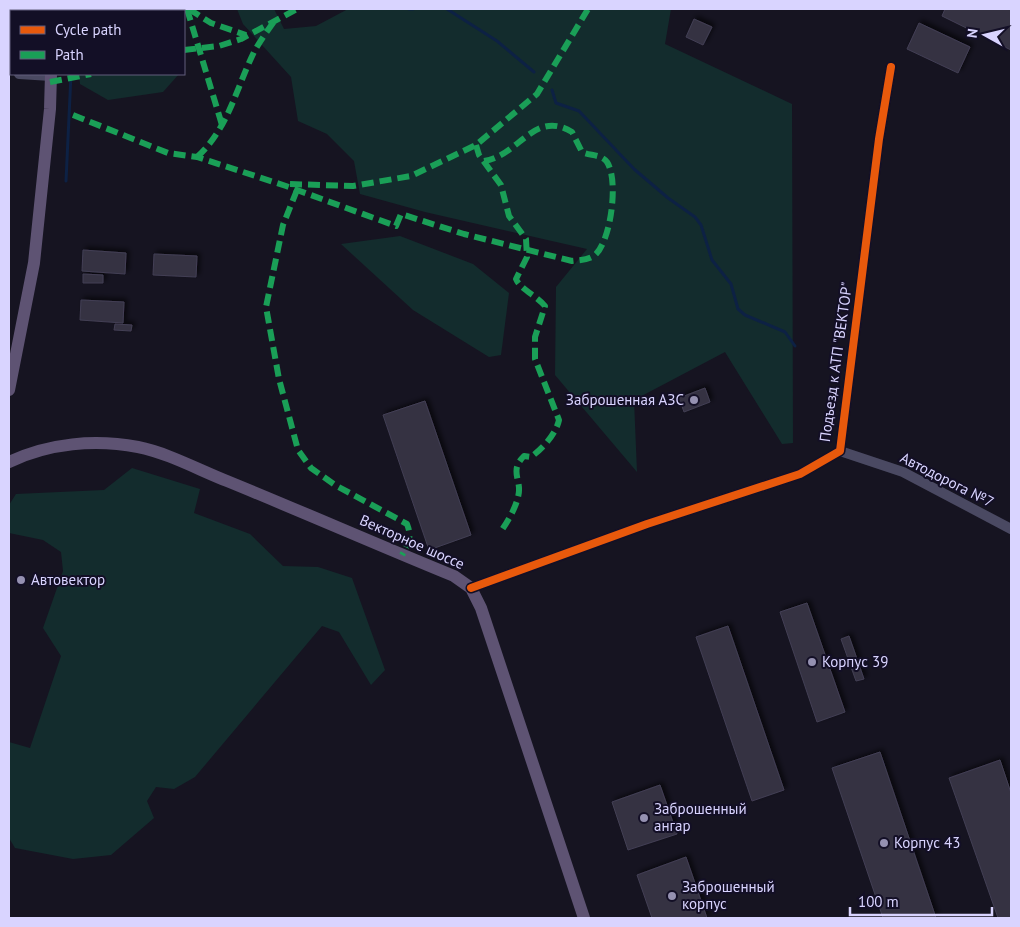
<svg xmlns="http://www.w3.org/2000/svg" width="1020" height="927" font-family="'PT Sans',sans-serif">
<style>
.green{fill:#132c2d}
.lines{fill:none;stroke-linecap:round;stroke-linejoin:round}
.stream{stroke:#0d2144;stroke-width:3}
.building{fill:#343243;stroke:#433f54;filter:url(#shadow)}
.minor{stroke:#4a4962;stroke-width:10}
.major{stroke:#5e5373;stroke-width:12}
.quiet{stroke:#1a9f57;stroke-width:6;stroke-dasharray:12 6;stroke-linecap:butt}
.cycleway-casing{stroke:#130f26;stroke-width:11}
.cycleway{stroke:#e8590c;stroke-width:8}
.poi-dot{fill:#9591b1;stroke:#130f26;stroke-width:2}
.labels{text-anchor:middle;stroke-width:4;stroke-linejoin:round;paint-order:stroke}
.street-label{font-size:15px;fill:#d9d4ff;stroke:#130f26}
.poi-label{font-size:15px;fill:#d9d4ff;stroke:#130f26;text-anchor:start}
</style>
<defs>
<filter id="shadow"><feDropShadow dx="3" dy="-3" stdDeviation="2.5" flood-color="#0009"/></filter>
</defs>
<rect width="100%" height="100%" fill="#161421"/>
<!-- green -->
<g class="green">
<path d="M 237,9 L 274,9 L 284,29 L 316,26 L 348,9 L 671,9 L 665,44 L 792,104 L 793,443 L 782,444 L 725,352 L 634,400 L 637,472 L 555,375 L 556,287 L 587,249 L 425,212 L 360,194 L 354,161 L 327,134 L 298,121 L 291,77 L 243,24 Z"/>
<path d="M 79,74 L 179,74 L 163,92 L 108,100 L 80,84 Z"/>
<path d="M 400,236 L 473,264 L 509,293 L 501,355 L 489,357 L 413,310 L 341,244 Z"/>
<path d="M 132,468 L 200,489 L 194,513 L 250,534 L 283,566 L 318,567 L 352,578 L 385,670 L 371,685 L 339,632 L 322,626 L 195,777 L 174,789 L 156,787 L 147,801 L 154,818 L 111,855 L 73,859 L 15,848 L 9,838 L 9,742 L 30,748 L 61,656 L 43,628 L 63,571 L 61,552 L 43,540 L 9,533 L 9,505 L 16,494 L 104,490 Z"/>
</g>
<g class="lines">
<!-- stream -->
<g class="stream">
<path d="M 72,9 L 72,11"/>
<path d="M 409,9 L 413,9"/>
<path d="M 447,9 L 497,41 L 534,72"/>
<path d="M 552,90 L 556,103 L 579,111 L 634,169 L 668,198 L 695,217 L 701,225 L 712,260 L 731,284 L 738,309 L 745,315 L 785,332 L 795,346"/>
<path d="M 66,181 L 71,74"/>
</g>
</g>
<!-- building -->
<g class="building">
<path d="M 945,9 L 1011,9 L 1011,50 L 942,16 Z"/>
<path d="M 694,19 L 712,27 L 703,45 L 686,37 Z"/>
<path d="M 919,23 L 970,47 L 958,73 L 907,49 Z"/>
<path d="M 83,250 L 126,253 L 125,274 L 82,271 Z"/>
<path d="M 154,254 L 197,256 L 196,277 L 153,275 Z"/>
<path d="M 83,274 L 103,275 L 103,283 L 83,283 Z"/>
<path d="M 81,300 L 124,302 L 123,323 L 80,320 Z"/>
<path d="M 115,324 L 132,325 L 131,331 L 114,330 Z"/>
<path d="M 705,388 L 710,402 L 684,412 L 679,398 Z"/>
<path d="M 425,401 L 471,535 L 429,550 L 383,415 Z"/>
<path d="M 807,603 L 845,712 L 817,722 L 780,612 Z"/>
<path d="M 728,626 L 784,790 L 752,801 L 696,637 Z"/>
<path d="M 849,636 L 864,679 L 856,681 L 841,639 Z"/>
<path d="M 880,752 L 936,918 L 883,918 L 832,768 Z"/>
<path d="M 1000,760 L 1011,793 L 1011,918 L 998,918 L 949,778 Z"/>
<path d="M 660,785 L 677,834 L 628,850 L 612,802 Z"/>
<path d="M 686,857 L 707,918 L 652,918 L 637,875 Z"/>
</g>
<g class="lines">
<!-- minor -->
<g class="minor">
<path d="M 9,69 L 11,70"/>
<path d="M 19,74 L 51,76"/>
<path d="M 840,451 L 879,139 L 891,67"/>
<path d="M 840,451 L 903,472 L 1011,529"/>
<path d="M 471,588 L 647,524 L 800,474 L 840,451"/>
</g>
<!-- major -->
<g class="major">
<path d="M 52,11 L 52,9"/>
<path d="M 9,390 L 34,263 L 50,109 L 51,74"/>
<path d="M 9,462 C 49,443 95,439 138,447 C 168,453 199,470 227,481 C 303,512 378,545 454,576 L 471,588 L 481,608 L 584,918"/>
</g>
<!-- quiet -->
<g class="quiet">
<path d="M 187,9 L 222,125"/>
<path d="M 189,9 L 211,23 L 246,35"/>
<path d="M 184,50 L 219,46 L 241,39 L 297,9"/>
<path d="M 50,82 L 91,74"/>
<path d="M 73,115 L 168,153 L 197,157 L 286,186 L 396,226 L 401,214 L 464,234 L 572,261 C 581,260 588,260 595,255 C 611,241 619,180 607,162 C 601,154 590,156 582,152 L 572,132 C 534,109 519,156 484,161"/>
<path d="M 476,145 L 479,155 L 501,185 L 509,216 L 526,239 L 527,257 L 516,279 C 520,289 537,296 545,306 L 535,337 L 535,359 L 559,420 C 556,434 543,448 531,457 L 524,456 C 508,472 523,480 518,497 C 515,510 507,522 500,533"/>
<path d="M 197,157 C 228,129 236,89 254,52 C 260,41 268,30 275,20"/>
<path d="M 290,184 L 353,186 L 411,176 L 476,145 L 537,94 L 588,9"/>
<path d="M 297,190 L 283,225 L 266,307 L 279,379 L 298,450 L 311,468 L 335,485 L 407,524 C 412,537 409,543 402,555"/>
</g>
<defs>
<path id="cycleway" d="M 471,588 L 647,524 L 800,474 L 840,451 L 879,139 L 891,67"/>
</defs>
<!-- cycleway casing -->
<use href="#cycleway" class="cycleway-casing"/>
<!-- cycleway -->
<use href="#cycleway" class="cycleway"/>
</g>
<!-- markers -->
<g class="poi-dot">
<circle cx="694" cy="400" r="5"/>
<circle cx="21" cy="580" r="5"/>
<circle cx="812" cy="662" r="5"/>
<circle cx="644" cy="818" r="5"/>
<circle cx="884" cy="843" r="5"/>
<circle cx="672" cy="896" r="5"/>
</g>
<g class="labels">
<!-- street labels -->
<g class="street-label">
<text transform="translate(836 362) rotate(-82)" y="5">Подъезд к АТП "ВЕКТОР"</text>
<text transform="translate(947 480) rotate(27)" y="5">Автодорога №7</text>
<text transform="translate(412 542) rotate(24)" y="5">Векторное шоссе</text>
</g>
<!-- poi labels -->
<g class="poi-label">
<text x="684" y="405" text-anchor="end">Заброшенная АЗС</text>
<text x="31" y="585">Автовектор</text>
<text x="822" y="667">Корпус 39</text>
<text x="654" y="814">Заброшенный<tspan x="654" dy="17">ангар</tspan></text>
<text x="894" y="848">Корпус 43</text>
<text x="682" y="892">Заброшенный<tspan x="682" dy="17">корпус</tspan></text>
</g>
</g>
<!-- border -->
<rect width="1020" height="927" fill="none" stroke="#d9d4ff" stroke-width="20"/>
<!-- legend -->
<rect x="10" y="10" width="175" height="65" fill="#130f26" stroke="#625e7d"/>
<rect x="20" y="26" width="25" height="8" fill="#e8590c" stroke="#625e7d"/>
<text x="55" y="35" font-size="15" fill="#d9d4ff">Cycle path</text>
<rect x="20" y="51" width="25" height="8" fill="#1a9f57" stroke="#625e7d"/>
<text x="55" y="60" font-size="15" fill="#d9d4ff">Path</text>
<!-- north arrow -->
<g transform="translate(985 35) rotate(278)" stroke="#130f26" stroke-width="4" paint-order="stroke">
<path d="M0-4L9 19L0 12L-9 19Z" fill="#d9d4ff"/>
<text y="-8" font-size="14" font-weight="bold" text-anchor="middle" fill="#d9d4ff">N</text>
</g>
<!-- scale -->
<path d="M850 907v8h142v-8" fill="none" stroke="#d9d4ff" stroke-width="2.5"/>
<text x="858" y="907" font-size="15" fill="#d9d4ff" stroke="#130f26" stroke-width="4" paint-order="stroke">100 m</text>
</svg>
